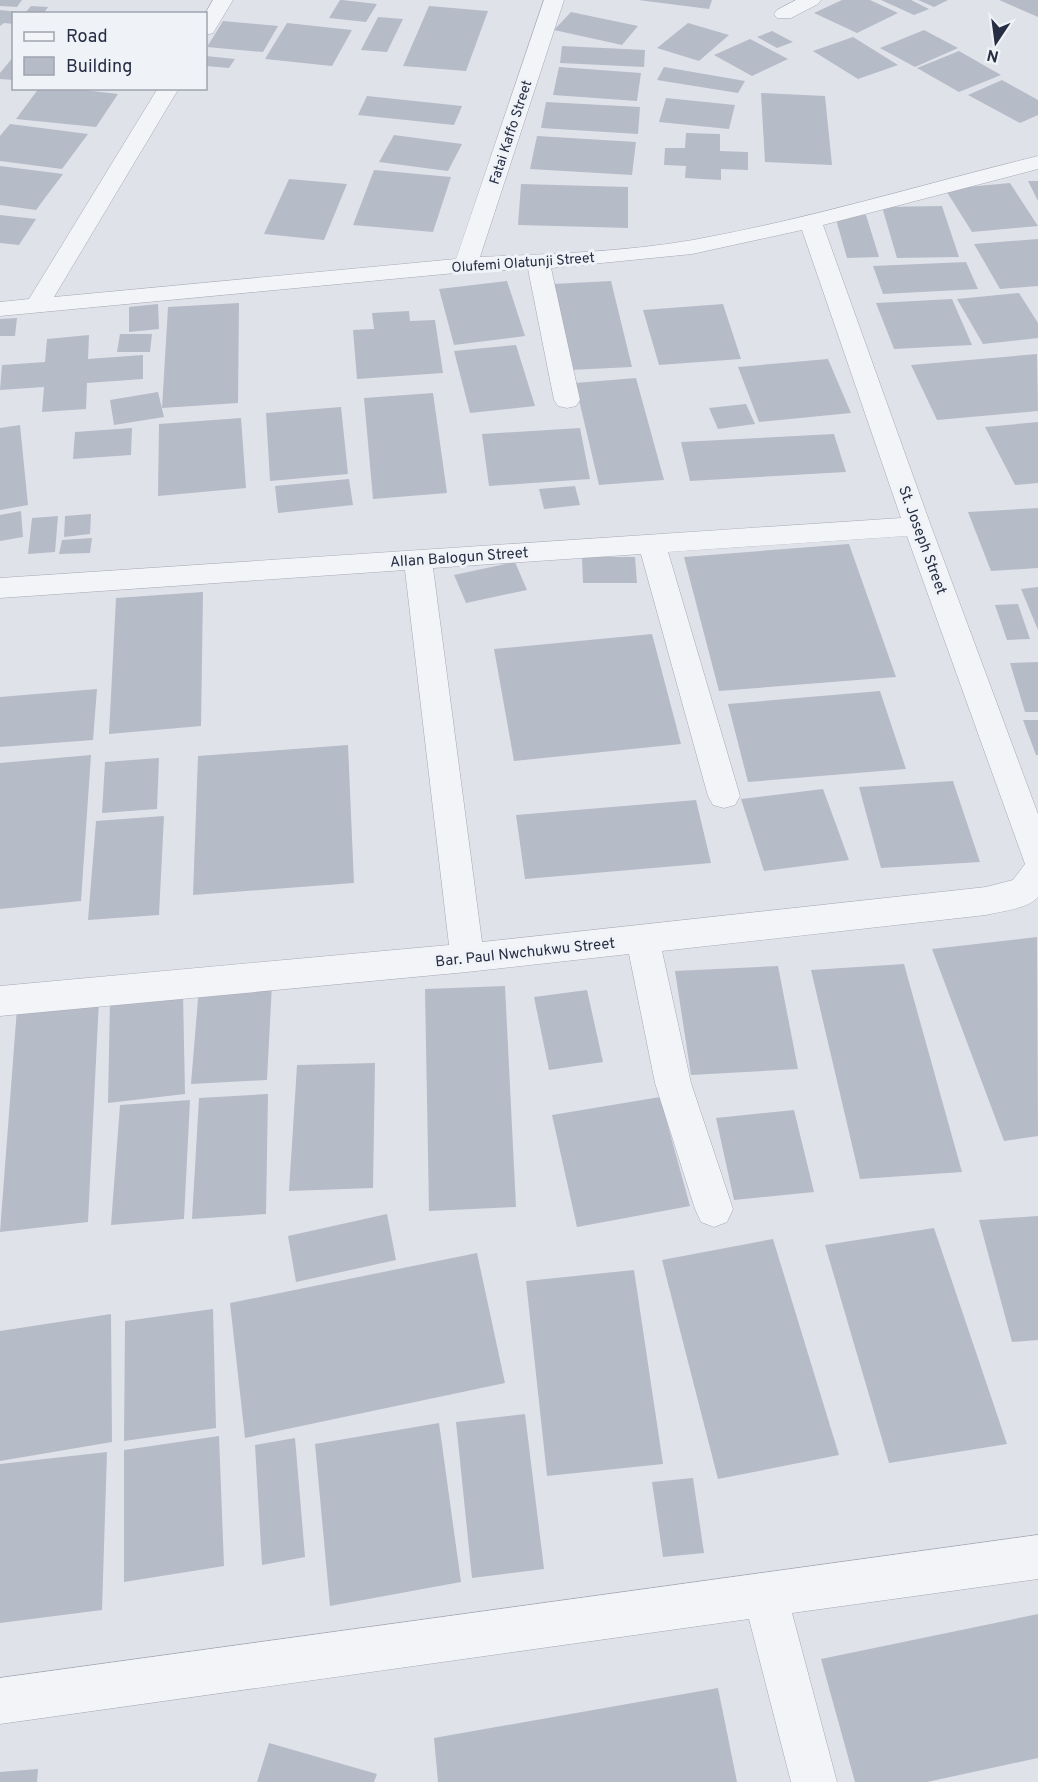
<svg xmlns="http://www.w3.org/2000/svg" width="1038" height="1782" font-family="Overpass,sans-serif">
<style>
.building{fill:#b6bbc8}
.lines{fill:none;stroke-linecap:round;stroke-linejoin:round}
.minor-casing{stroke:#a5a8b5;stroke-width:1}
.minor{fill:#f3f4f8;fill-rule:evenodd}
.labels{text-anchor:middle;stroke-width:6;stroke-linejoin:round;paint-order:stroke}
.far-street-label{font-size:14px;fill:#272e43;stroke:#eff2f7}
.street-label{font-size:15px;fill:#272e43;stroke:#eff2f7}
</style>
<rect width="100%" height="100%" fill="#e0e2ea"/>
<!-- building -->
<g class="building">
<path d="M 0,0 L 22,0 L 17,7 L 0,6 Z"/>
<path d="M 340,0 L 342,0 L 377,4 L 366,22 L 329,18 Z"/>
<path d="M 638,0 L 712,0 L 709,9 Z"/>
<path d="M 842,0 L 870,0 L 898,13 L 857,33 L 814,13 Z"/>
<path d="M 881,0 L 911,0 L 929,9 L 914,15 Z"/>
<path d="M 918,0 L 948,0 L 934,7 Z"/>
<path d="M 999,0 L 1038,0 L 1038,17 Z"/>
<path d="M 31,6 L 48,7 L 44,13 L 26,12 Z"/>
<path d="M 429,6 L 488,11 L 466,71 L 403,66 Z"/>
<path d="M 0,10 L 19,12 L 14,14 L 14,24 L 4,23 L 0,26 Z"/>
<path d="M 571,12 L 638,26 L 622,45 L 554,30 Z"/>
<path d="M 378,17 L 403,19 L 387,52 L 361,50 Z"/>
<path d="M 223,21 L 278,26 L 263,52 L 207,47 Z"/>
<path d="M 287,23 L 352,30 L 332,66 L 265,59 Z"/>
<path d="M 688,23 L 729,35 L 699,61 L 657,48 Z"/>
<path d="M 924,30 L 958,48 L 915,67 L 880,48 Z"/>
<path d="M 772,31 L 793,42 L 777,48 L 757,37 Z"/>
<path d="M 853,37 L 898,65 L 858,79 L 813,51 Z"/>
<path d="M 750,39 L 788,59 L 752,76 L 714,55 Z"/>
<path d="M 562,46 L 645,50 L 644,67 L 560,63 Z"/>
<path d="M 959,51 L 1001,75 L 959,92 L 917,68 Z"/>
<path d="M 14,56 L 14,80 L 0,79 L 0,73 Z"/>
<path d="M 206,56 L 235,59 L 229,68 L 206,66 Z"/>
<path d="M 559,67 L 641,73 L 637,101 L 553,95 Z"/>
<path d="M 664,67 L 745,81 L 738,93 L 657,80 Z"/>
<path d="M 1002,80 L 1038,100 L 1038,115 L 1020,123 L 968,95 Z"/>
<path d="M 39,88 L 66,88 L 118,94 L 96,127 L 16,119 Z"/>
<path d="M 761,93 L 825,96 L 832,165 L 765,162 Z"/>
<path d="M 367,96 L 462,106 L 454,125 L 358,115 Z"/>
<path d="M 666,98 L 735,105 L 729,129 L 659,122 Z"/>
<path d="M 546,102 L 640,107 L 638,134 L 541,128 Z"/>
<path d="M 10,124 L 88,134 L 62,169 L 0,161 L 0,136 Z"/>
<path d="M 686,133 L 720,134 L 720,151 L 748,152 L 748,170 L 721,169 L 721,180 L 685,178 L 686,166 L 664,165 L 665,148 L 685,148 Z"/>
<path d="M 394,135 L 462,144 L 448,171 L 379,162 Z"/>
<path d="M 537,136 L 636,142 L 632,175 L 530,169 Z"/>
<path d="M 0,166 L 63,174 L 36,210 L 0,205 Z"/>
<path d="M 374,170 L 451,177 L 433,232 L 353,225 Z"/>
<path d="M 289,179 L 347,184 L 324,240 L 264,234 Z"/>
<path d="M 1028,181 L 1038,181 L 1038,201 Z"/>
<path d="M 1010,183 L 1038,226 L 972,232 L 945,189 Z"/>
<path d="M 521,184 L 628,187 L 628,228 L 518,225 Z"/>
<path d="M 942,206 L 959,257 L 897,258 L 882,207 Z"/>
<path d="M 0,215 L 36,219 L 19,245 L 0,243 Z"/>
<path d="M 866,215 L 879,257 L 847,258 L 835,216 Z"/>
<path d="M 1038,239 L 1038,286 L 1000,289 L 974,244 Z"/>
<path d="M 966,262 L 978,289 L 883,294 L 873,266 Z"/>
<path d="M 507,281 L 525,336 L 454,345 L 439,289 Z"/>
<path d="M 611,281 L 632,367 L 570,370 L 552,284 Z"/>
<path d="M 1019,293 L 1038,323 L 1038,338 L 983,344 L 957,299 Z"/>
<path d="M 952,299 L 972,345 L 894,349 L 876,303 Z"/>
<path d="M 239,303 L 238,403 L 162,408 L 168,307 Z"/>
<path d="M 158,304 L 159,329 L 129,332 L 129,307 Z"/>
<path d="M 723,304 L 741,359 L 659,365 L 643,310 Z"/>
<path d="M 409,311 L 410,321 L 435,320 L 443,373 L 357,379 L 353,330 L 374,329 L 372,313 Z"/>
<path d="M 17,318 L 15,336 L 0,336 L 0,319 Z"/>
<path d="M 120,334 L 152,334 L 150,352 L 117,352 Z"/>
<path d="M 89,335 L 88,359 L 143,355 L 143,379 L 87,383 L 86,409 L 42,412 L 44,387 L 0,390 L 2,365 L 45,362 L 47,339 Z"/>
<path d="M 516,345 L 535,406 L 470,413 L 454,351 Z"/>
<path d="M 1037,354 L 1038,411 L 937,420 L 911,365 Z"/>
<path d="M 828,359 L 851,413 L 759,422 L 738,367 Z"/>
<path d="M 636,378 L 664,480 L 599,485 L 575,383 Z"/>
<path d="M 158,392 L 164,417 L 114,425 L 110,400 Z"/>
<path d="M 433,393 L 447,493 L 373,499 L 364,398 Z"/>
<path d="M 746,404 L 755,424 L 718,429 L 709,408 Z"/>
<path d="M 341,407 L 348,474 L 270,481 L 266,413 Z"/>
<path d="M 241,418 L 246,488 L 158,496 L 159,424 Z"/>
<path d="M 1038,422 L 1038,483 L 1015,485 L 985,427 Z"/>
<path d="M 20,425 L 28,505 L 0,510 L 0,428 Z"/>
<path d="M 132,428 L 131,455 L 73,459 L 75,432 Z"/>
<path d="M 580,428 L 590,479 L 489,486 L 482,434 Z"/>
<path d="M 834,434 L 846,472 L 690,481 L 681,442 Z"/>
<path d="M 349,479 L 353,505 L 278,513 L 275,486 Z"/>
<path d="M 575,486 L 580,505 L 544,509 L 539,489 Z"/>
<path d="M 1038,508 L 1038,568 L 991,571 L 968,512 Z"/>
<path d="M 21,511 L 23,537 L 0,541 L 0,515 Z"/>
<path d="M 91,514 L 90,534 L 64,537 L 65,516 Z"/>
<path d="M 58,516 L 55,552 L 28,554 L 32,518 Z"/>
<path d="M 92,538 L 90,553 L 59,554 L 62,540 Z"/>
<path d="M 849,544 L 896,677 L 719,691 L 684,557 Z"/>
<path d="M 582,557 L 635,557 L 637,583 L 583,583 Z"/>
<path d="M 515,562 L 527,590 L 466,603 L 454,575 Z"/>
<path d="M 1038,587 L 1038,630 L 1021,589 Z"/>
<path d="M 203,592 L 201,726 L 109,734 L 116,598 Z"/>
<path d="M 1018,604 L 1030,639 L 1007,640 L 995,605 Z"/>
<path d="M 652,634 L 681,744 L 514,761 L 494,649 Z"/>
<path d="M 1038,662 L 1038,712 L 1025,712 L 1010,663 Z"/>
<path d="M 97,689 L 93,740 L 0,747 L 0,697 Z"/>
<path d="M 880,691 L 906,769 L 748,782 L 728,704 Z"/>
<path d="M 1023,720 L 1038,720 L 1038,755 L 1036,755 Z"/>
<path d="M 348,745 L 354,883 L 193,895 L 198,756 Z"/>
<path d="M 91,755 L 81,901 L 0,909 L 0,763 Z"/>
<path d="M 159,758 L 157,809 L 102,813 L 105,762 Z"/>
<path d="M 953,781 L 980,862 L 881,868 L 859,787 Z"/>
<path d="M 823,789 L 849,860 L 764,871 L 741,799 Z"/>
<path d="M 696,800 L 711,863 L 525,879 L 516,815 Z"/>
<path d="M 164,816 L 159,915 L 88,920 L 96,821 Z"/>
<path d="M 1037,937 L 1038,1136 L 1004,1141 L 932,949 Z"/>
<path d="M 904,964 L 962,1172 L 860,1179 L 811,970 Z"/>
<path d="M 778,966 L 798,1069 L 691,1075 L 675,971 Z"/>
<path d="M 272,984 L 267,1080 L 191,1084 L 199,987 Z"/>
<path d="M 505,986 L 516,1207 L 429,1211 L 425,989 Z"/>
<path d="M 587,990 L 603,1062 L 549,1070 L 534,997 Z"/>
<path d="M 183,992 L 185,1094 L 108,1103 L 110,1001 Z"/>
<path d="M 99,1000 L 88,1222 L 0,1232 L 17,1008 Z"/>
<path d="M 375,1063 L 373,1188 L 289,1191 L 297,1065 Z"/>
<path d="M 268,1094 L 266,1214 L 192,1219 L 199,1098 Z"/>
<path d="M 660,1097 L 690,1206 L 577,1227 L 552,1115 Z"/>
<path d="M 190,1100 L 184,1219 L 111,1225 L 120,1105 Z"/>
<path d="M 794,1110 L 814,1192 L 734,1200 L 716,1118 Z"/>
<path d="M 387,1214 L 396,1260 L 296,1282 L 288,1236 Z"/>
<path d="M 1038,1216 L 1038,1340 L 1012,1342 L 979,1220 Z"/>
<path d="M 934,1228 L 1007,1444 L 889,1463 L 825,1245 Z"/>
<path d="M 773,1239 L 839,1455 L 718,1479 L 662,1260 Z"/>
<path d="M 477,1253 L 505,1383 L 245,1438 L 230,1303 Z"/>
<path d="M 634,1270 L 663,1464 L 547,1476 L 526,1281 Z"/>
<path d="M 213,1309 L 216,1428 L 124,1441 L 125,1321 Z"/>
<path d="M 111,1314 L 112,1442 L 0,1461 L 0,1331 Z"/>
<path d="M 525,1414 L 544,1569 L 472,1578 L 456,1422 Z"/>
<path d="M 439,1423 L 461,1582 L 330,1606 L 315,1444 Z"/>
<path d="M 219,1436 L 224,1566 L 124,1582 L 124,1450 Z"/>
<path d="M 295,1438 L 305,1557 L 262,1565 L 255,1445 Z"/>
<path d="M 107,1452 L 102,1610 L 0,1623 L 0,1464 Z"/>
<path d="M 693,1478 L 704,1553 L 663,1557 L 652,1482 Z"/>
<path d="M 1038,1614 L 1038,1758 L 927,1782 L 855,1782 L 821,1659 Z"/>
<path d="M 718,1688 L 737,1782 L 438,1782 L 434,1738 Z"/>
<path d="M 269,1743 L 377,1774 L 374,1782 L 257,1782 Z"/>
<path d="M 38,1769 L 37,1782 L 0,1782 L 0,1772 Z"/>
</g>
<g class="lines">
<defs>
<g id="minor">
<path d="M 213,0 L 233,0 L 213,33 L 206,35 L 205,14 Z"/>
<path d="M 544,0 L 564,0 L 480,257 C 551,254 623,252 693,240 C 810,219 923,184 1038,156 L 1038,169 L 823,225 L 931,526 L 1038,814 L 1038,897 C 1028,909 1001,911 986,915 L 662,951 L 691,1083 L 733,1209 L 727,1222 L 714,1227 L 701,1222 L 695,1209 L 655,1083 L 629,954 L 467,972 L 0,1016 L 0,986 L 449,945 L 405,570 L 0,598 L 0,578 L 901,518 L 802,230 L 692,254 L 551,268 L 580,400 L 576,406 L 567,408 L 558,406 L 554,400 L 528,269 L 466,272 L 0,316 L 0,302 L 29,299 L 158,88 L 179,88 L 54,297 L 456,259 ZM 907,536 L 1025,864 L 1013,880 L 986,887 L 482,942 L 433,568 L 641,554 L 708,796 L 713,805 L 724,808 L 735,805 L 740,796 L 668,552 Z"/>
<path d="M 796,0 L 821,0 L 818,4 L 791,18 L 777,18 L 774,14 L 777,10 Z"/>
<path d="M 1038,1535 L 1038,1579 L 792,1613 L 837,1782 L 791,1782 L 749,1619 L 0,1724 L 0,1678 Z"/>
</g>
</defs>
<!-- minor casing -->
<use href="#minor" class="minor-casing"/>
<!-- minor -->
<use href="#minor" class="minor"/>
</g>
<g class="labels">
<!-- far-street labels -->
<g class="far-street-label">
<text transform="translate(510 132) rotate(-72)" y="5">Fatai Kaffo Street</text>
<text transform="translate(523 262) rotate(-4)" y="5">Olufemi Olatunji Street</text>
</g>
<!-- street labels -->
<g class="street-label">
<text transform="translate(923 540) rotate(70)" y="5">St. Joseph Street</text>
<text transform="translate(459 557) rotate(-4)" y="5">Allan Balogun Street</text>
<text transform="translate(525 952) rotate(-6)" y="5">Bar. Paul Nwchukwu Street</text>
</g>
</g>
<!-- legend -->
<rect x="12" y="12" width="195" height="78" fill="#eff2f7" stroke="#9fa4af" stroke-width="1.5"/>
<rect x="24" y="32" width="30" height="9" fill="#f3f4f8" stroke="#9fa4af" stroke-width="1.5"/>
<text x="66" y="42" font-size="18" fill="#272e43">Road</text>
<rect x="24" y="57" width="30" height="18" fill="#b6bbc8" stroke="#9fa4af" stroke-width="1.5"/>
<text x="66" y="72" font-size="18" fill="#272e43">Building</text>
<!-- north arrow -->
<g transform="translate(996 42) rotate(193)" stroke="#eff2f7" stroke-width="4.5" paint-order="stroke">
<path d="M0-4.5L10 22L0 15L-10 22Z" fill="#272e43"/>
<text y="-9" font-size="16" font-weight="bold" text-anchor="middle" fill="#272e43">N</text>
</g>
</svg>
